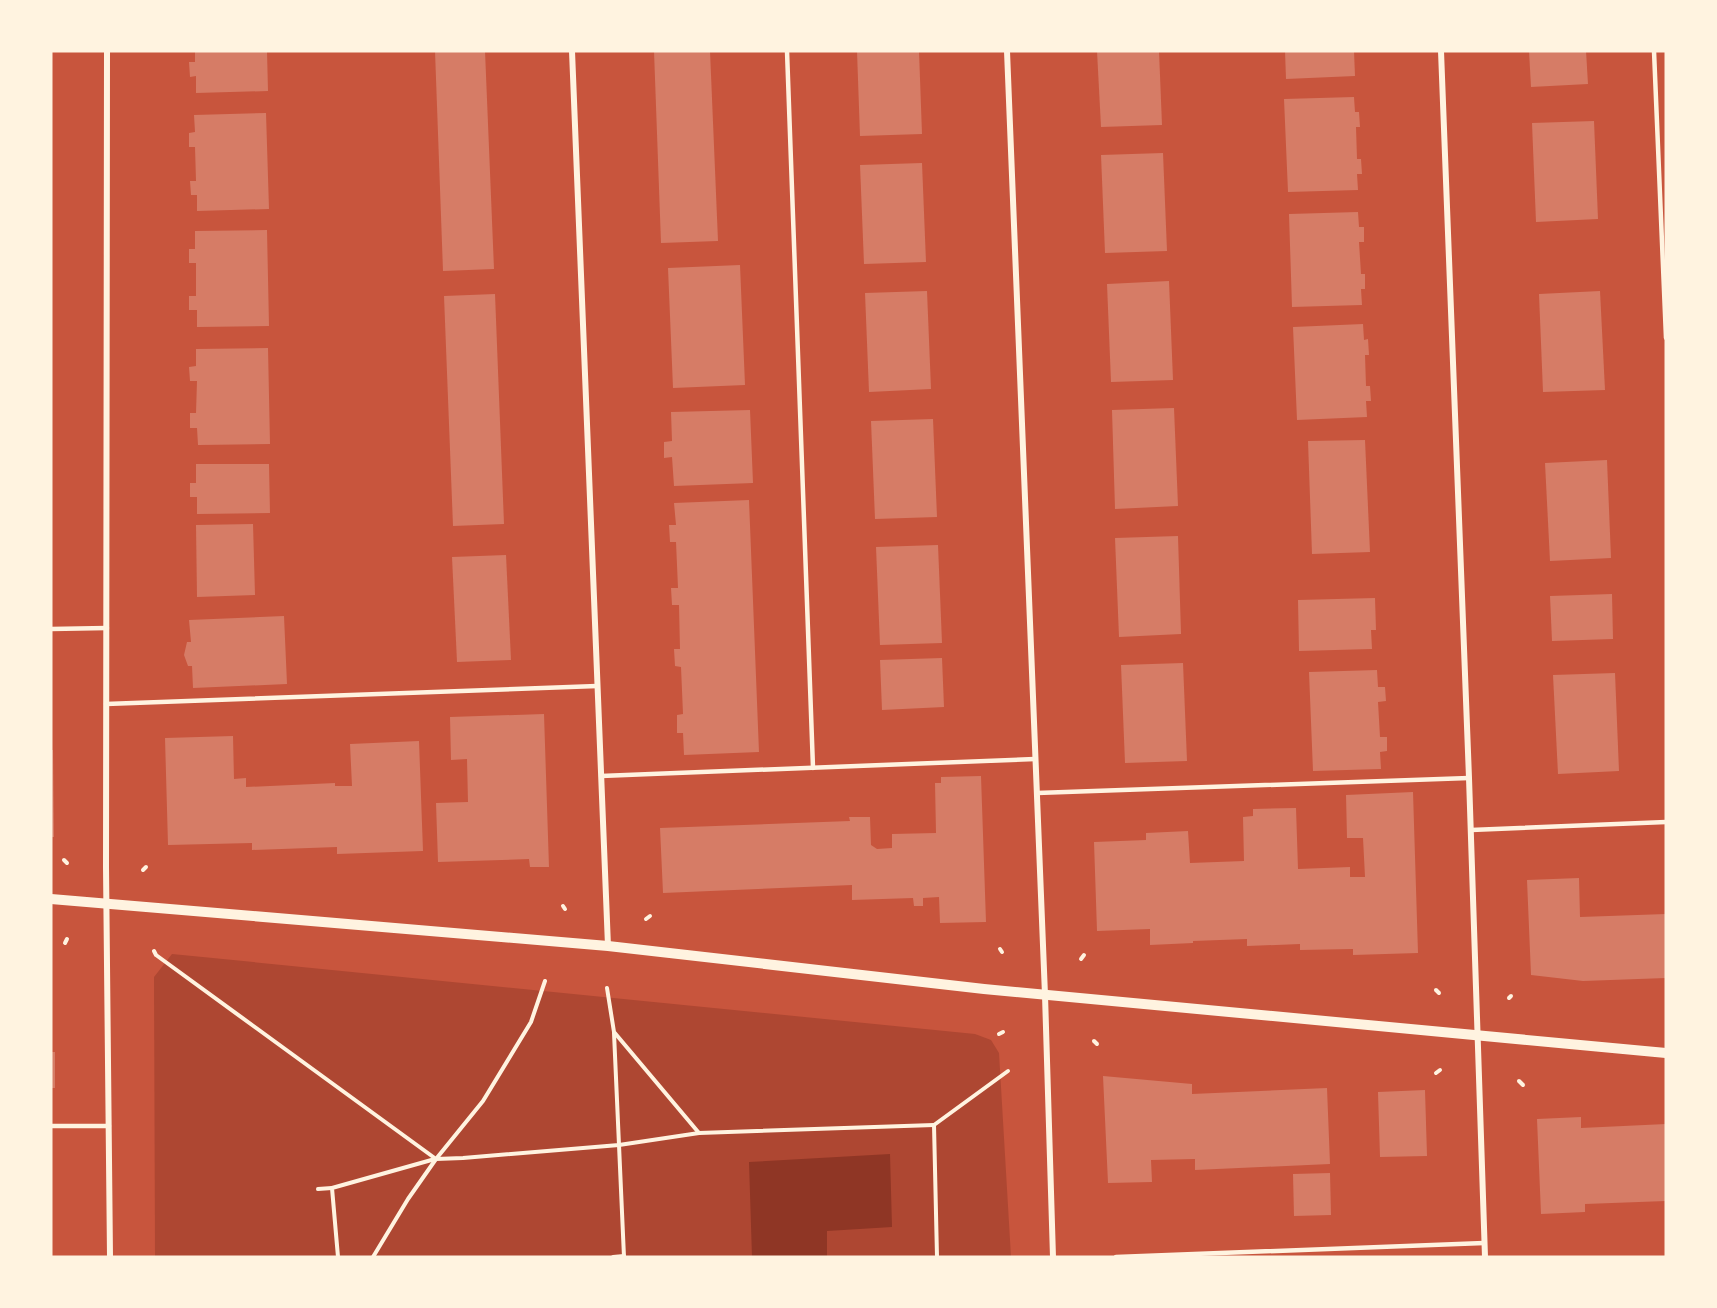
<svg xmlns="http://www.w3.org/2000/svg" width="1717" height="1308" font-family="'IBM Plex Sans',sans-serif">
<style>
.green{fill:#ae4732}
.water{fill:#8f3625}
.building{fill:#d67c66}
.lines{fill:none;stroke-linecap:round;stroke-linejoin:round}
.path{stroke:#fff3e0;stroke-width:4}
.service{stroke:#fff3e0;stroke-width:4.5}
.minor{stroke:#fff3e0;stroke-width:6}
.tertiary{stroke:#fff3e0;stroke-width:10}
</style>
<rect width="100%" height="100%" fill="#c8553d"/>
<!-- green -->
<path class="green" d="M 172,954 L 975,1034 L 991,1040 L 999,1053 L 1011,1257 L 155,1257 L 154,977 Z"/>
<!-- water -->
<path class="water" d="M 890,1154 L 892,1227 L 827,1231 L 827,1257 L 752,1257 L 749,1162 Z"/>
<!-- building -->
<g class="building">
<path d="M 195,51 L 267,51 L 268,91 L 196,93 L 196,76 L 190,77 L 189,62 L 195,62 Z"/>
<path d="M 435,51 L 485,51 L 494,269 L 443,271 Z"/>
<path d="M 654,51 L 710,51 L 718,241 L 661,243 Z"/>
<path d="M 857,51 L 919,51 L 922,134 L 860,136 Z"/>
<path d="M 1097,51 L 1159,51 L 1162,125 L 1101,127 Z"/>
<path d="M 1285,51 L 1354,51 L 1355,76 L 1286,79 Z"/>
<path d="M 1529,51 L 1586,51 L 1588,84 L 1531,87 Z"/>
<path d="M 1354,97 L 1355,112 L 1359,112 L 1360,127 L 1356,127 L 1357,159 L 1361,159 L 1362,174 L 1357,174 L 1358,190 L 1288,192 L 1284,99 Z"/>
<path d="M 266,113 L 269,209 L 197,211 L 197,195 L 191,195 L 190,181 L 196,181 L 195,147 L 189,147 L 189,133 L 195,132 L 194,115 Z"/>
<path d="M 1594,121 L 1598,219 L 1536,222 L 1532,123 Z"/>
<path d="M 1163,153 L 1167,251 L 1105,253 L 1101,155 Z"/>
<path d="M 922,163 L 926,262 L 864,264 L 860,165 Z"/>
<path d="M 1358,212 L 1359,227 L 1364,227 L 1364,242 L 1359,242 L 1361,274 L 1365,274 L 1365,289 L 1361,289 L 1362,305 L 1292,307 L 1289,214 Z"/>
<path d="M 267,230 L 269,326 L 197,327 L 197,310 L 189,310 L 189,296 L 196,296 L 196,263 L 189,263 L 189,249 L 195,249 L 195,231 Z"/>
<path d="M 740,265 L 745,385 L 673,388 L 668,268 Z"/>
<path d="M 1169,281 L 1173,380 L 1111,382 L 1107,284 Z"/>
<path d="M 927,291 L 931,389 L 869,392 L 865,293 Z"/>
<path d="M 1600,291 L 1605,390 L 1543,392 L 1539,294 Z"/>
<path d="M 495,294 L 504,524 L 453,526 L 444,296 Z"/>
<path d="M 1363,324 L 1364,340 L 1368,339 L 1369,355 L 1365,355 L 1366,386 L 1370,386 L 1371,401 L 1366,401 L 1367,417 L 1297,420 L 1293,327 Z"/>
<path d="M 268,348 L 270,444 L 198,445 L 197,428 L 190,428 L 190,413 L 196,413 L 197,381 L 190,381 L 189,367 L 196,366 L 196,349 Z"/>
<path d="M 1174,408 L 1178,506 L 1115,509 L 1112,410 Z"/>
<path d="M 750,410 L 753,483 L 674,486 L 672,457 L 664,458 L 664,442 L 672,441 L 671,412 Z"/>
<path d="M 933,419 L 937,517 L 875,519 L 871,421 Z"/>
<path d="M 1365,440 L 1370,552 L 1312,554 L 1308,441 Z"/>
<path d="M 1607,460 L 1611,558 L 1550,561 L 1545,463 Z"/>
<path d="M 196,464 L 269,464 L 270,513 L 197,514 L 197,497 L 190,497 L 190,483 L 196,483 Z"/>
<path d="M 749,500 L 759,752 L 684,755 L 683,733 L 677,733 L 677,715 L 683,714 L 681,667 L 675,666 L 674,649 L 680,649 L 679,605 L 672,605 L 671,588 L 678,588 L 676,542 L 670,542 L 669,525 L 676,525 L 674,503 Z"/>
<path d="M 253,524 L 255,595 L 197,597 L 196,525 Z"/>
<path d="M 1178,536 L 1181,634 L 1119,637 L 1115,538 Z"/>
<path d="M 938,545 L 942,643 L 880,645 L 876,547 Z"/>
<path d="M 506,555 L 511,660 L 457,662 L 452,557 Z"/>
<path d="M 1612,594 L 1613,639 L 1552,641 L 1550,596 Z"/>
<path d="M 1375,598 L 1376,630 L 1371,630 L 1372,649 L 1299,651 L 1298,600 Z"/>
<path d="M 284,616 L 287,684 L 193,688 L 192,666 L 188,666 L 184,655 L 187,642 L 191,642 L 189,620 Z"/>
<path d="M 942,658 L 944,707 L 882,710 L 880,660 Z"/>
<path d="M 1183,663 L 1187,761 L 1125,763 L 1121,665 Z"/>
<path d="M 1377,670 L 1378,687 L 1385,687 L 1386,701 L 1378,702 L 1380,737 L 1387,737 L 1387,751 L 1380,752 L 1381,769 L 1313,771 L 1309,672 Z"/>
<path d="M 1615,673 L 1619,771 L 1558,774 L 1553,675 Z"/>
<path d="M 544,714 L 549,867 L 530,867 L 529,859 L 438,862 L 436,803 L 468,802 L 467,759 L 451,760 L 450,717 Z"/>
<path d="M 233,736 L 234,779 L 246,778 L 246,787 L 335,783 L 335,786 L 352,786 L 350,744 L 419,741 L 423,851 L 337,854 L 337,847 L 252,850 L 252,843 L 168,845 L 165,738 Z"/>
<path d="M 51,750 L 53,750 L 54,837 L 51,837 Z"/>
<path d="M 981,776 L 986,922 L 940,923 L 939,897 L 923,898 L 923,906 L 914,906 L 913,898 L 852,900 L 852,885 L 663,893 L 660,828 L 850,821 L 849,817 L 870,817 L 871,845 L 877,849 L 892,848 L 892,834 L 936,833 L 935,783 L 941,783 L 941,777 Z"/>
<path d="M 1413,792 L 1418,953 L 1353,955 L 1353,949 L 1300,950 L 1300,944 L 1247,946 L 1247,939 L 1193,941 L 1193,943 L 1150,945 L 1150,929 L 1097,931 L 1094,842 L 1146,840 L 1146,833 L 1188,831 L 1190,863 L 1244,861 L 1243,817 L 1253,816 L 1253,809 L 1296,808 L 1298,869 L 1350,867 L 1350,877 L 1365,877 L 1363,838 L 1347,838 L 1346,795 Z"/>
<path d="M 1579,878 L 1580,917 L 1666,914 L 1666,978 L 1583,981 L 1531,975 L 1527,880 Z"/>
<rect x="51" y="1052" width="4" height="36"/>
<path d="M 1103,1076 L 1192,1084 L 1192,1094 L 1327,1088 L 1330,1164 L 1195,1170 L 1195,1159 L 1151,1160 L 1152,1182 L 1108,1183 Z"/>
<path d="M 1425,1090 L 1427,1156 L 1380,1157 L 1378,1092 Z"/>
<path d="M 1581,1117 L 1581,1128 L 1666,1124 L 1666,1201 L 1585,1204 L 1585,1212 L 1541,1214 L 1537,1119 Z"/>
<path d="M 1330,1173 L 1331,1215 L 1294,1216 L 1293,1174 Z"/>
</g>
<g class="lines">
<!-- path -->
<g class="path">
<path d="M 64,860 L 67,863"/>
<path d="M 143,870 L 146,867"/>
<path d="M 563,906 L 565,909"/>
<path d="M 646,919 L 650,916"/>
<path d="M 65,943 L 67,939"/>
<path d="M 1000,949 L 1002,952"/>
<path d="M 154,951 L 156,955 L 436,1159 L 463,1158 L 619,1145 L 699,1133"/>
<path d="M 1081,959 L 1084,955"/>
<path d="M 607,988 L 614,1032 L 699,1133 L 934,1125"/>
<path d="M 1436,990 L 1439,993"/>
<path d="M 1509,998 L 1511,996"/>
<path d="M 614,1033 L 624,1257"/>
<path d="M 999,1034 L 1003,1032"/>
<path d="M 1094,1041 L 1097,1044"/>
<path d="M 1436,1073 L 1440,1070"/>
<path d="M 1519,1081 L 1523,1085"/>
<path d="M 318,1189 L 332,1188"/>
<path d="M 338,1257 L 332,1188 L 435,1159"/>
<path d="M 373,1257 L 408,1199 L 436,1159 L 483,1101 L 531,1022 L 545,981"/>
<path d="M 613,1257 L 624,1256"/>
<path d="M 937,1257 L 934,1125 L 1008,1071"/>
</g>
<!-- service -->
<g class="service">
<path d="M 787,51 L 813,768"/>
<path d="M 1654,51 L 1666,338"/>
<path d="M 51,629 L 107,628"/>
<path d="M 106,704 L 597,686"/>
<path d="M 601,776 L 1035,759"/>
<path d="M 1037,793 L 1469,778"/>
<path d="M 1471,830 L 1666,822"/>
<path d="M 51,1126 L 109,1126"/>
<path d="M 1116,1257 L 1484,1243"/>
</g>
<!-- minor -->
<g class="minor">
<path d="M 107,51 L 106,867 L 110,1257"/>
<path d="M 572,51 L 608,946"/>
<path d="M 1007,51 L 1045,995 L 1053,1257"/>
<path d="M 1441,51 L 1469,778 L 1485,1257"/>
</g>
<!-- tertiary -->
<path class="tertiary" d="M 51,899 L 608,946 L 984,989 L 1666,1053"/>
</g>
<!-- border -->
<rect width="1717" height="1308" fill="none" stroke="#fff3e0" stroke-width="105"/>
</svg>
